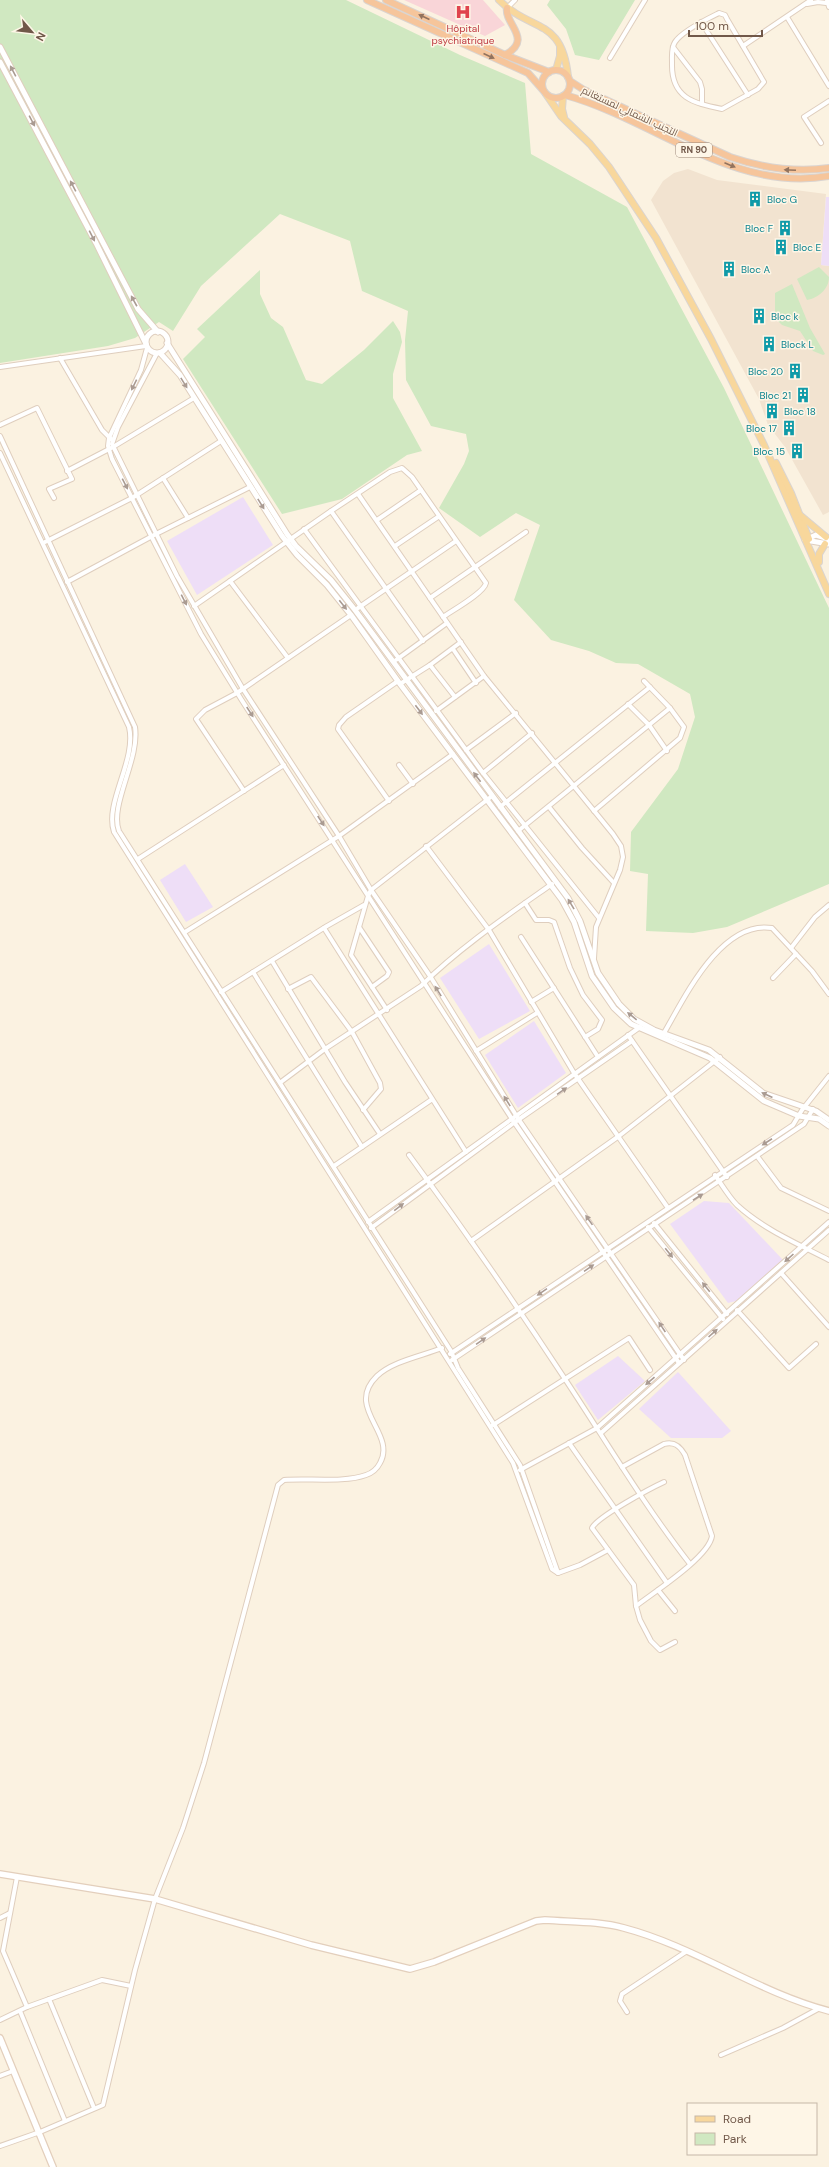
<svg xmlns="http://www.w3.org/2000/svg" width="829" height="2167" font-family="'DM Sans',Cairo,sans-serif">
<style>
.residential{fill:#f2e3d0}
.education{fill:#eedef7}
.medical{fill:#f9d5d8}
.green{fill:#d0e8c1}
.lines{fill:none;stroke-linecap:round;stroke-linejoin:round}
.minor-casing{stroke:#dfcebe;stroke-width:6}
.tertiary-casing{stroke:#dfcebe;stroke-width:7}
.secondary-casing{stroke:#e3cfbc;stroke-width:8}
.primary-casing{stroke:#dad4d0;stroke-width:8}
.trunk-casing{stroke:#dad4d0;stroke-width:8}
.minor{stroke:#fff;stroke-width:4}
.tertiary{stroke:#fff;stroke-width:5}
.secondary{stroke:#fff;stroke-width:5.5}
.primary{stroke:#f8d79c;stroke-width:6}
.trunk{stroke:#f6c59b;stroke-width:6}
.oneway{fill:#92735e}
.oneway2{fill:#aa9b92}
.labels{text-anchor:middle;stroke-width:3;stroke-linejoin:round;paint-order:stroke}
.shield{fill:#fef6e7;stroke:#9b8778;stroke-width:1}
.shield-label{font-size:9px;font-weight:bold;fill:#715849}
.health-label{font-size:10px;fill:#be3a42;stroke:#fef6e7}
.street-label{font-size:10px;fill:#715849;stroke:#fef6e7}
.culture-label{font-size:10px;fill:#0d838f;stroke:#fef6e7;text-anchor:start}
</style>
<rect width="100%" height="100%" fill="#fbf2e1"/>
<!-- residential -->
<path class="residential" d="M 688,169 L 717,180 L 826,194 L 821,265 L 829,266 L 829,512 L 823,515 L 785,447 L 768,425 L 759,399 L 651,200 L 663,181 L 674,173 Z"/>
<!-- education -->
<g class="education">
<path d="M 826,197 L 829,197 L 829,266 L 821,265 Z"/>
<path d="M 243,497 L 273,545 L 197,595 L 167,541 Z"/>
<path d="M 185,864 L 213,907 L 186,922 L 160,880 Z"/>
<path d="M 489,944 L 530,1011 L 479,1039 L 440,978 Z"/>
<path d="M 534,1021 L 566,1073 L 518,1108 L 485,1055 Z"/>
<path d="M 704,1201 L 729,1203 L 783,1260 L 736,1301 L 728,1303 L 670,1224 Z"/>
<path d="M 618,1356 L 645,1381 L 598,1420 L 575,1385 Z"/>
<path d="M 678,1372 L 731,1431 L 722,1438 L 671,1438 L 639,1409 Z"/>
</g>
<!-- medical -->
<path class="medical" d="M 404,0 L 483,0 L 505,25 L 485,36 Z"/>
<!-- green -->
<g class="green">
<path d="M 0,0 L 346,0 L 460,55 L 525,83 L 531,154 L 627,207 L 724,388 L 829,608 L 829,884 L 727,927 L 693,933 L 646,931 L 648,874 L 630,871 L 631,832 L 678,769 L 695,717 L 690,694 L 638,664 L 616,663 L 589,651 L 551,640 L 514,600 L 540,525 L 516,513 L 480,537 L 439,508 L 464,464 L 469,451 L 466,434 L 431,426 L 406,380 L 405,340 L 408,311 L 362,291 L 350,241 L 280,214 L 201,286 L 173,331 L 159,322 L 135,338 L 108,346 L 0,363 Z"/>
<path d="M 550,0 L 635,0 L 599,60 L 575,55 L 566,29 L 547,5 Z"/>
<path d="M 819,267 L 829,277 C 829,289 818,298 807,300 L 797,279 Z"/>
<path d="M 260,270 L 260,294 L 271,318 L 283,327 L 306,380 L 322,384 L 364,350 L 393,321 L 400,332 L 402,342 L 393,374 L 393,398 L 422,451 L 407,455 L 342,499 L 282,514 L 183,359 L 205,337 L 197,329 Z"/>
<path d="M 792,284 L 810,328 L 825,354 L 823,355 L 813,351 L 800,331 L 782,325 L 778,321 L 775,312 L 775,293 Z"/>
</g>
<g class="lines">
<defs>
<g id="minor">
<path d="M 827,0 L 829,7"/>
<path d="M 807,4 L 818,2 L 826,3"/>
<path d="M 507,8 L 515,0"/>
<path d="M 719,13 L 725,15 L 727,19 L 764,82 L 758,89 L 722,109 C 693,103 671,98 672,63 C 672,56 671,48 675,42 C 682,31 707,19 719,13 Z"/>
<path d="M 787,17 L 829,86"/>
<path d="M 701,22 L 748,95"/>
<path d="M 743,46 L 811,0"/>
<path d="M 673,47 L 700,82 L 702,89 L 702,104"/>
<path d="M 610,58 L 645,0"/>
<path d="M 821,143 L 804,117 L 829,101"/>
<path d="M 147,348 L 141,370 L 109,438 L 108,446 L 112,459 L 201,634 L 241,699 L 512,1119 L 679,1363"/>
<path d="M 157,353 L 118,427 L 112,444 L 177,576 L 243,689 L 339,836 L 371,890 L 430,976 L 519,1120 L 684,1360"/>
<path d="M 60,358 L 102,430 L 111,439"/>
<path d="M 0,367 L 146,346"/>
<path d="M 0,425 L 37,408 L 72,479 L 49,489 L 54,498"/>
<path d="M 0,436 L 135,727 C 140,759 109,806 119,831 L 451,1351 L 458,1368 L 520,1465 L 558,1573"/>
<path d="M 0,453 L 129,727 C 137,760 104,803 114,832 L 513,1463 L 552,1569 L 558,1573 L 580,1565 L 608,1550"/>
<path d="M 67,471 L 113,447 L 194,398"/>
<path d="M 163,478 L 188,518"/>
<path d="M 358,494 L 484,676 L 613,834 L 621,846 L 623,857 L 620,870 L 596,927 L 594,958"/>
<path d="M 331,511 L 423,641"/>
<path d="M 377,520 L 421,490"/>
<path d="M 304,529 L 483,773 L 599,918"/>
<path d="M 45,542 L 132,498 L 221,441"/>
<path d="M 395,546 L 438,517"/>
<path d="M 230,581 L 288,658"/>
<path d="M 67,582 L 156,534 L 250,487"/>
<path d="M 430,598 L 526,532"/>
<path d="M 194,606 L 331,511 L 390,472 L 402,468 L 412,477 L 486,583 C 484,593 453,610 443,617"/>
<path d="M 358,608 L 456,541"/>
<path d="M 453,649 L 476,683"/>
<path d="M 396,660 L 447,623"/>
<path d="M 430,665 L 455,697"/>
<path d="M 400,684 L 430,665 L 461,642"/>
<path d="M 628,704 L 649,725 L 667,751"/>
<path d="M 436,711 L 484,676"/>
<path d="M 466,750 L 516,713"/>
<path d="M 399,765 L 413,784"/>
<path d="M 483,773 L 532,733"/>
<path d="M 244,791 L 196,719 L 205,710 L 237,693 L 351,615"/>
<path d="M 389,801 L 338,729 L 339,725 L 346,717 L 398,681"/>
<path d="M 500,807 L 650,687"/>
<path d="M 549,807 L 582,848 L 614,883"/>
<path d="M 594,811 L 680,738 L 684,727 L 670,708 L 644,681"/>
<path d="M 518,831 L 670,708"/>
<path d="M 426,846 L 489,930 L 574,1073 L 668,1208"/>
<path d="M 138,859 L 284,765"/>
<path d="M 525,903 L 536,920 L 549,920 L 554,922 L 570,968 L 583,995 L 602,1020 L 598,1029 L 585,1037"/>
<path d="M 359,927 L 389,972 L 387,976 L 372,987"/>
<path d="M 324,928 L 466,1152"/>
<path d="M 185,932 L 339,836 L 453,754"/>
<path d="M 521,937 L 598,1057"/>
<path d="M 791,948 L 815,917 L 829,905"/>
<path d="M 272,961 L 345,1082 L 380,1134"/>
<path d="M 253,972 L 362,1147"/>
<path d="M 773,978 L 796,954"/>
<path d="M 288,989 L 311,977 L 352,1032 L 380,1083 L 381,1089 L 363,1110"/>
<path d="M 221,992 L 327,926 L 364,905"/>
<path d="M 531,1002 L 554,988"/>
<path d="M 387,1010 L 351,955 L 368,896 L 371,890 L 492,796"/>
<path d="M 664,1033 C 685,997 721,920 772,928 L 812,971 L 829,994"/>
<path d="M 628,1035 L 727,1177"/>
<path d="M 476,1051 L 537,1013"/>
<path d="M 281,1082 L 325,1049 L 421,986 C 459,948 508,915 552,884"/>
<path d="M 409,1155 C 463,1228 515,1303 565,1379 C 606,1441 644,1505 690,1564"/>
<path d="M 757,1156 L 781,1188 L 829,1211"/>
<path d="M 334,1166 L 431,1100"/>
<path d="M 715,1175 C 722,1185 729,1197 737,1205 C 763,1229 798,1244 829,1260"/>
<path d="M 368,1222 L 640,1027"/>
<path d="M 654,1223 L 727,1314"/>
<path d="M 648,1227 L 723,1319"/>
<path d="M 371,1228 L 515,1122 L 632,1041"/>
<path d="M 471,1241 L 619,1136 L 720,1057"/>
<path d="M 781,1273 L 829,1327"/>
<path d="M 737,1310 L 789,1368 L 816,1344"/>
<path d="M 450,1354 L 793,1125 L 802,1110 L 829,1076"/>
<path d="M 452,1360 L 804,1124 L 813,1109"/>
<path d="M 493,1425 L 629,1338 L 650,1370"/>
<path d="M 601,1433 L 829,1230"/>
<path d="M 569,1443 L 667,1583"/>
<path d="M 622,1467 L 664,1444 C 674,1441 680,1446 685,1455 L 712,1536 C 709,1557 654,1592 636,1606"/>
<path d="M 520,1470 L 597,1428 L 829,1222"/>
<path d="M 664,1482 C 651,1488 597,1517 592,1528 L 634,1585 L 636,1606 L 640,1620 L 651,1641 L 660,1650 L 675,1642"/>
<path d="M 658,1590 L 675,1611"/>
<path d="M 17,1877 L 3,1951 L 27,2007"/>
<path d="M 0,1918 L 10,1913"/>
<path d="M 49,1999 L 94,2108"/>
<path d="M 20,2011 L 65,2121"/>
<path d="M 627,2012 L 620,2001 L 622,1994 L 687,1951"/>
<path d="M 0,2020 L 27,2007 L 102,1980 L 131,1986"/>
<path d="M 721,2055 L 783,2028 L 818,2009"/>
<path d="M 0,2076 L 13,2071"/>
<path d="M 0,2146 L 40,2132 L 103,2105 L 135,1970 L 155,1899 L 183,1828 L 204,1763 L 278,1485 L 284,1480 C 308,1478 344,1483 366,1475 C 372,1473 377,1469 380,1463 C 397,1433 344,1408 377,1376 C 393,1361 422,1356 442,1348"/>
</g>
<g id="tertiary">
<path d="M 0,47 L 138,309 L 158,332"/>
<path d="M 0,62 L 96,243 L 146,344"/>
<circle cx="157" cy="342" r="11"/>
<path d="M 167,343 L 287,534 L 296,546 L 331,580 L 355,610 L 568,898 L 580,921 L 598,973 L 619,1004 L 634,1019 L 654,1030 L 709,1050 L 763,1093 L 816,1111 L 829,1120"/>
<path d="M 160,353 L 180,375 L 282,536 L 297,555 L 327,585 L 351,615 L 400,684 L 562,900 L 574,922 L 592,976 L 614,1008 L 631,1024 L 710,1058 L 764,1101 L 799,1116 L 819,1119 L 829,1126"/>
<path d="M 829,539 L 816,535 L 805,540 L 829,544"/>
</g>
<g id="secondary">
<path d="M 0,1874 L 155,1899 L 311,1945 L 410,1969 L 434,1962 L 536,1921 L 545,1920 C 571,1922 599,1921 624,1928 C 696,1947 757,1992 829,2011"/>
<path d="M 0,2038 L 53,2167"/>
</g>
<g id="primary">
<path d="M 499,0 C 532,33 562,17 568,77"/>
<path d="M 556,70 L 560,56 L 560,48"/>
<path d="M 546,94 L 561,116 L 590,144 L 609,167 L 656,238 L 711,339 L 764,445 L 829,594"/>
<path d="M 563,96 L 562,109 L 564,117"/>
<path d="M 776,463 L 791,493 L 809,539"/>
<path d="M 801,516 L 826,537"/>
<path d="M 819,562 L 819,554 L 825,544"/>
</g>
<g id="trunk">
<path d="M 367,0 L 528,73 L 543,90"/>
<path d="M 386,0 L 505,55 L 549,72"/>
<path d="M 505,55 C 534,39 504,24 507,8"/>
<circle cx="556" cy="84" r="14"/>
<path d="M 570,81 L 584,90 L 730,157 C 763,168 795,173 829,168"/>
<path d="M 565,95 C 653,119 733,193 829,176"/>
</g>
</defs>
<!-- minor casing -->
<use href="#minor" class="minor-casing"/>
<!-- tertiary casing -->
<use href="#tertiary" class="tertiary-casing"/>
<!-- secondary casing -->
<use href="#secondary" class="secondary-casing"/>
<!-- primary casing -->
<use href="#primary" class="primary-casing"/>
<!-- trunk casing -->
<use href="#trunk" class="trunk-casing"/>
<!-- minor -->
<use href="#minor" class="minor"/>
<!-- tertiary -->
<use href="#tertiary" class="tertiary"/>
<!-- secondary -->
<use href="#secondary" class="secondary"/>
<!-- primary -->
<use href="#primary" class="primary"/>
<!-- trunk -->
<use href="#trunk" class="trunk"/>
</g>
<!-- one-way arrows -->
<defs><path id="oneway-solid" d="M-6-.8H1V-3.2L6.5 0L1 3.2V.8H-6Z"/></defs>
<g class="oneway">
<use href="#oneway-solid" transform="translate(424 17) rotate(-155)"/>
<use href="#oneway-solid" transform="translate(489 56) rotate(24)"/>
<use href="#oneway-solid" transform="translate(730 165) rotate(23)"/>
<use href="#oneway-solid" transform="translate(790 170) rotate(-177)"/>
</g>
<g class="oneway2">
<use href="#oneway-solid" transform="translate(13 71) rotate(-118)"/>
<use href="#oneway-solid" transform="translate(32 121) rotate(62)"/>
<use href="#oneway-solid" transform="translate(73 186) rotate(-118)"/>
<use href="#oneway-solid" transform="translate(92 236) rotate(63)"/>
<use href="#oneway-solid" transform="translate(134 301) rotate(-119)"/>
<use href="#oneway-solid" transform="translate(184 383) rotate(58)"/>
<use href="#oneway-solid" transform="translate(134 385) rotate(116)"/>
<use href="#oneway-solid" transform="translate(125 484) rotate(63)"/>
<use href="#oneway-solid" transform="translate(261 504) rotate(58)"/>
<use href="#oneway-solid" transform="translate(184 600) rotate(63)"/>
<use href="#oneway-solid" transform="translate(343 605) rotate(52)"/>
<use href="#oneway-solid" transform="translate(419 710) rotate(53)"/>
<use href="#oneway-solid" transform="translate(250 712) rotate(57)"/>
<use href="#oneway-solid" transform="translate(477 777) rotate(-127)"/>
<use href="#oneway-solid" transform="translate(321 821) rotate(57)"/>
<use href="#oneway-solid" transform="translate(571 904) rotate(-121)"/>
<use href="#oneway-solid" transform="translate(438 991) rotate(-122)"/>
<use href="#oneway-solid" transform="translate(632 1016) rotate(-141)"/>
<use href="#oneway-solid" transform="translate(562 1091) rotate(-35)"/>
<use href="#oneway-solid" transform="translate(767 1095) rotate(-155)"/>
<use href="#oneway-solid" transform="translate(507 1101) rotate(-122)"/>
<use href="#oneway-solid" transform="translate(767 1142) rotate(147)"/>
<use href="#oneway-solid" transform="translate(698 1197) rotate(-33)"/>
<use href="#oneway-solid" transform="translate(399 1207) rotate(-37)"/>
<use href="#oneway-solid" transform="translate(589 1220) rotate(-125)"/>
<use href="#oneway-solid" transform="translate(669 1253) rotate(51)"/>
<use href="#oneway-solid" transform="translate(789 1258) rotate(138)"/>
<use href="#oneway-solid" transform="translate(589 1268) rotate(-34)"/>
<use href="#oneway-solid" transform="translate(706 1287) rotate(-129)"/>
<use href="#oneway-solid" transform="translate(542 1292) rotate(146)"/>
<use href="#oneway-solid" transform="translate(662 1327) rotate(-124)"/>
<use href="#oneway-solid" transform="translate(713 1333) rotate(-42)"/>
<use href="#oneway-solid" transform="translate(481 1341) rotate(-34)"/>
<use href="#oneway-solid" transform="translate(650 1381) rotate(139)"/>
</g>
<!-- icons -->
<defs>
<symbol id="hospital-bare" viewBox="-9 -9 18 18"><path d="M-5-5h3v3.5h4V-5h3V5h-3V1.5h-4V5h-3Z" fill="#e0444e" stroke="#fef6e7" stroke-width="2.5" paint-order="stroke"/></symbol>
<symbol id="building-bare" viewBox="-9 -9 18 18"><path d="M-4-6H4V6H1V3H-1V6H-4ZM-2.5-4.3h1.7v1.8h-1.7ZM.8-4.3h1.7v1.8H.8ZM-2.5-1h1.7V.8h-1.7ZM.8-1h1.7V.8H.8Z" fill="#0f9aa8" stroke="#fef6e7" stroke-width="2.5" paint-order="stroke"/></symbol>
</defs>
<g fill-rule="evenodd">
<use href="#hospital-bare" x="452" y="1" width="22" height="22"/>
<use href="#building-bare" x="744" y="188" width="22" height="22"/>
<use href="#building-bare" x="774" y="217" width="22" height="22"/>
<use href="#building-bare" x="770" y="236" width="22" height="22"/>
<use href="#building-bare" x="718" y="258" width="22" height="22"/>
<use href="#building-bare" x="748" y="305" width="22" height="22"/>
<use href="#building-bare" x="758" y="333" width="22" height="22"/>
<use href="#building-bare" x="784" y="360" width="22" height="22"/>
<use href="#building-bare" x="792" y="384" width="22" height="22"/>
<use href="#building-bare" x="761" y="400" width="22" height="22"/>
<use href="#building-bare" x="778" y="417" width="22" height="22"/>
<use href="#building-bare" x="786" y="440" width="22" height="22"/>
</g>
<g class="labels">
<!-- shield labels -->
<rect class="shield" x="676" y="143" width="36" height="14" rx="3"/>
<g class="shield-label">
<text x="694" y="153">RN 90</text>
</g>
<!-- health labels -->
<g class="health-label">
<text x="463" y="32">Hôpital<tspan x="463" dy="12">psychiatrique</tspan></text>
</g>
<!-- street labels -->
<g class="street-label">
<text transform="translate(630 111) rotate(25)" y="4">التجنب الشمالي لمستغانم</text>
</g>
<!-- culture labels -->
<g class="culture-label">
<text x="767" y="203">Bloc G</text>
<text x="773" y="232" text-anchor="end">Bloc F</text>
<text x="793" y="251">Bloc E</text>
<text x="741" y="273">Bloc A</text>
<text x="771" y="320">Bloc k</text>
<text x="781" y="348">Block L</text>
<text x="783" y="375" text-anchor="end">Bloc 20</text>
<text x="791" y="399" text-anchor="end">Bloc 21</text>
<text x="784" y="415">Bloc 18</text>
<text x="777" y="432" text-anchor="end">Bloc 17</text>
<text x="785" y="455" text-anchor="end">Bloc 15</text>
</g>
</g>
<!-- legend -->
<rect x="687" y="2103" width="130" height="52" fill="#fef6e7" stroke="#c6b7a8"/>
<rect x="695" y="2116" width="20" height="6" fill="#f8d79c" stroke="#c6b7a8"/>
<text x="723" y="2123" font-size="12" fill="#715849">Road</text>
<rect x="695" y="2133" width="20" height="12" fill="#d0e8c1" stroke="#c6b7a8"/>
<text x="723" y="2143" font-size="12" fill="#715849">Park</text>
<!-- north arrow -->
<g transform="translate(32 32) rotate(118)" stroke="#fef6e7" stroke-width="3" paint-order="stroke">
<path d="M0-3L7 15L0 10L-7 15Z" fill="#715849"/>
<text y="-6" font-size="11" font-weight="bold" text-anchor="middle" fill="#715849">N</text>
</g>
<!-- scale -->
<path d="M689 30v6h73v-6" fill="none" stroke="#715849" stroke-width="2"/>
<text x="695" y="30" font-size="12" fill="#715849" stroke="#fef6e7" stroke-width="3" paint-order="stroke">100 m</text>
</svg>
